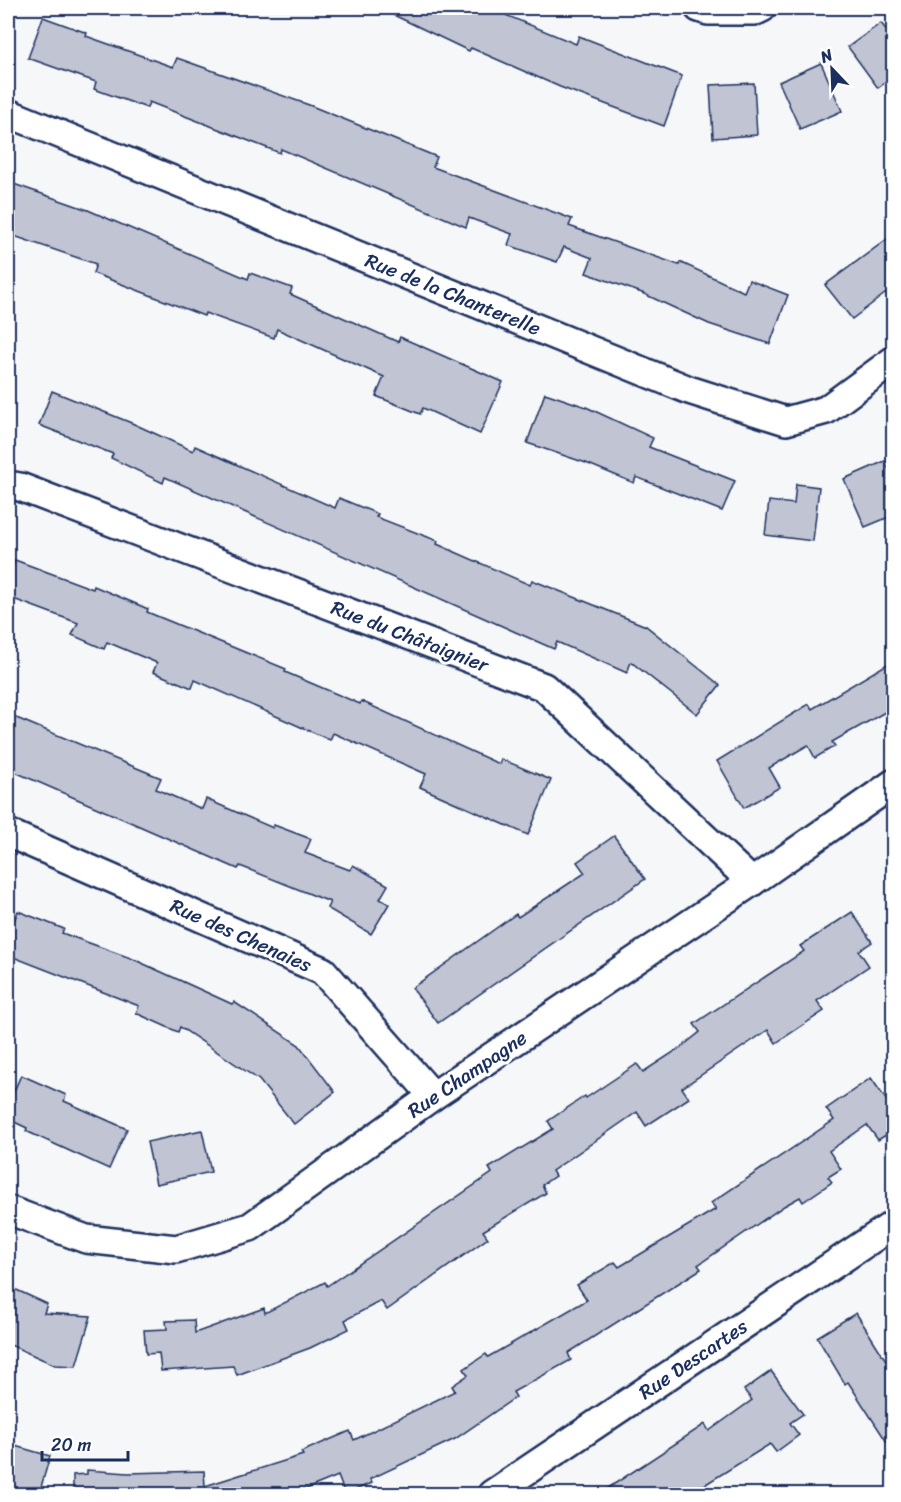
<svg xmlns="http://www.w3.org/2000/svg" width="901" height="1502" font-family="Sriracha,sans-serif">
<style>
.building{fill:#c0c4d3;stroke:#1b2f5e;stroke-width:1.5}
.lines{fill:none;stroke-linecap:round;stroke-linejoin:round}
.minor-casing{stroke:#1b2f5e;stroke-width:32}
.minor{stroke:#fff;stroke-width:27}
.labels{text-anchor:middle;stroke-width:6;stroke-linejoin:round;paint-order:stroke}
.street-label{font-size:20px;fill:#1b2f5e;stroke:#fff}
</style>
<rect width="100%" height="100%" fill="#f6f7f9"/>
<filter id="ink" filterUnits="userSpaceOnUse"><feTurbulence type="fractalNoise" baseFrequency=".0167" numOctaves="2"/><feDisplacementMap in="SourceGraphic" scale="12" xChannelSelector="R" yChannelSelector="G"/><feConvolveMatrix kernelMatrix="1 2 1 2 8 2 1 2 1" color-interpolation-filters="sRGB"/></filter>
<g filter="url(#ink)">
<!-- building -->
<g class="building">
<path d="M 379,8 L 489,8 L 576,44 L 579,36 L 682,76 L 664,126 L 560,87 L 471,48 L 469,51 Z"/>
<path d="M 43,17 L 87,33 L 86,36 L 173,67 L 177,58 L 309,105 L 437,157 L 433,167 L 572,219 L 569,226 L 679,265 L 680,262 L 744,292 L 749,280 L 788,295 L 770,344 L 709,324 L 642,293 L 586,273 L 592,258 L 564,247 L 557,262 L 508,245 L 512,234 L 469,218 L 466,227 L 281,149 L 280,153 L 149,102 L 147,108 L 94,89 L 96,82 L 28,58 Z"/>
<path d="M 881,23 L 894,40 L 894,76 L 878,88 L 848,47 Z"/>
<path d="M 821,63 L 842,111 L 800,129 L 779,82 Z"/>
<path d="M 754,83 L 757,135 L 713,138 L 710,85 Z"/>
<path d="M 8,182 L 88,210 L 248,279 L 250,273 L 292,288 L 290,294 L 398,342 L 400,337 L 503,382 L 480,434 L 423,408 L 420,414 L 376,396 L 384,377 L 277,329 L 274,338 L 205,313 L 204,316 L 93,273 L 96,264 L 8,234 Z"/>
<path d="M 894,234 L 894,287 L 852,319 L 825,285 Z"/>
<path d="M 52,391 L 134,424 L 193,451 L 195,446 L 335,508 L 339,498 L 378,514 L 376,517 L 438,541 L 437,544 L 530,585 L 532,580 L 646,626 L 720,685 L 697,714 L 631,662 L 627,673 L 557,642 L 554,649 L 165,477 L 163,483 L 111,458 L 113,454 L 39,425 Z"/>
<path d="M 545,393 L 586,407 L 653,438 L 649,447 L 735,481 L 722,511 L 636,477 L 634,483 L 586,463 L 527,443 Z"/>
<path d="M 885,461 L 894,480 L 894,515 L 865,527 L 844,479 Z"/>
<path d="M 796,484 L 819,487 L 813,541 L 765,535 L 769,501 L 794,504 Z"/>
<path d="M 15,560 L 93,589 L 94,586 L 148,609 L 147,612 L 286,669 L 285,672 L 360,704 L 361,701 L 499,764 L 501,759 L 551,780 L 528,835 L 420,787 L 426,774 L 333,733 L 330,740 L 195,680 L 192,688 L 153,672 L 157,663 L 107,642 L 104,649 L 72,635 L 78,623 L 8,597 L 8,580 Z"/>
<path d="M 894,660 L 894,707 L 832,742 L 835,746 L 815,758 L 808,745 L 769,768 L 780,787 L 744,808 L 717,761 L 809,704 L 812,709 Z"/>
<path d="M 14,717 L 161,778 L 156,789 L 202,809 L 206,799 L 273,828 L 274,825 L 311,839 L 305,853 L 350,870 L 353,865 L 388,885 L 380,899 L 389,904 L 371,934 L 327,908 L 330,902 L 240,866 L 238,869 L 8,769 L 8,731 Z"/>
<path d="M 614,836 L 645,879 L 438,1023 L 412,988 L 516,914 L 518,917 L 585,873 L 577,862 Z"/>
<path d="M 18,911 L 64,929 L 62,933 L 133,959 L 232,1004 L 234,1002 L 299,1045 L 335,1092 L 294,1124 L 259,1080 L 180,1027 L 178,1032 L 136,1013 L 139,1006 L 8,955 L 8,936 Z"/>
<path d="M 852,912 L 872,942 L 859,951 L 869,966 L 817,1001 L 824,1011 L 776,1043 L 768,1030 L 682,1088 L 689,1098 L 646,1126 L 637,1112 L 552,1171 L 555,1176 L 542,1185 L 546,1193 L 483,1231 L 488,1238 L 387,1310 L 381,1301 L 345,1320 L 349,1329 L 310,1348 L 237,1375 L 233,1366 L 161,1371 L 159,1353 L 146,1354 L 144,1330 L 167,1329 L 166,1321 L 194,1320 L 195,1333 L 264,1308 L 265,1313 L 325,1282 L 327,1286 L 492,1173 L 489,1168 L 553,1129 L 548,1121 L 585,1096 L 586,1098 L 637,1064 L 643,1072 L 680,1048 L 700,1032 L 694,1024 L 804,951 L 800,946 Z"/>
<path d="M 21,1075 L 66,1095 L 64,1101 L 127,1129 L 109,1169 L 26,1131 L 27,1128 L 8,1119 L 8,1105 Z"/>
<path d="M 871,1078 L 894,1111 L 894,1130 L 878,1140 L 867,1125 L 829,1151 L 841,1169 L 828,1177 L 832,1182 L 803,1202 L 800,1197 L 784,1206 L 698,1265 L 701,1269 L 568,1353 L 571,1360 L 513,1392 L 516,1397 L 455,1439 L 370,1479 L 372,1483 L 345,1494 L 338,1476 L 294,1494 L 73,1494 L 73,1475 L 87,1474 L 87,1470 L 128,1473 L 204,1471 L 205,1486 L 303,1455 L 301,1452 L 350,1431 L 354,1440 L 455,1391 L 452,1386 L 468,1375 L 464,1369 L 486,1354 L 488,1357 L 587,1300 L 577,1285 L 615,1262 L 619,1267 L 716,1209 L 711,1203 L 834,1120 L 826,1109 Z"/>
<path d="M 202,1130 L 211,1172 L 156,1184 L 147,1142 Z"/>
<path d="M 8,1286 L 47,1304 L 44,1313 L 91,1316 L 76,1366 L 55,1365 L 8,1344 Z"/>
<path d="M 856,1313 L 894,1373 L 894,1453 L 848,1382 L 845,1384 L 817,1337 Z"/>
<path d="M 771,1371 L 803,1414 L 790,1423 L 799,1435 L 776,1452 L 770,1444 L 690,1494 L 599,1494 L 705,1424 L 709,1431 L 752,1400 L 744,1390 Z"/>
<path d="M 8,1444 L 50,1456 L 39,1494 L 8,1494 Z"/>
</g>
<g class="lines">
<defs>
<g id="minor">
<path d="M 699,8 L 708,11 L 756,11 L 762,8"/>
<path d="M 8,113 L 689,390 L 786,421 L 826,410 L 894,360"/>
<path d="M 8,485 L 20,487 L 544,687 L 752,882"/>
<path d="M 8,833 L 323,971 L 433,1096"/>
<path d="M 8,1210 L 86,1239 L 176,1249 L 250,1227 L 433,1096 L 752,882 L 894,783"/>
<path d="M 492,1494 L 894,1224"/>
</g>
</defs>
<!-- minor casing -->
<use href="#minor" class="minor-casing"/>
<!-- minor -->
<use href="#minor" class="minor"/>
</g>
</g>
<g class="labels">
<!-- street labels -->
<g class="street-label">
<text transform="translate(453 294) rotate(22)" y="7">Rue de la Chanterelle</text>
<text transform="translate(410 636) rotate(21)" y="7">Rue du Châtaignier</text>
<text transform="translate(241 935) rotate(24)" y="7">Rue des Chenaies</text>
<text transform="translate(467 1074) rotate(-34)" y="7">Rue Champagne</text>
<text transform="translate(693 1359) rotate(-34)" y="7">Rue Descartes</text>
</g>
</g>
<!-- margin -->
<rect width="901" height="1502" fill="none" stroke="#fff" stroke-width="30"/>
<rect x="15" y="15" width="871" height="1472" fill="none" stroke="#1b2f5e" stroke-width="2" filter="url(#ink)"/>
<!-- north arrow -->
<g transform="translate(832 69) rotate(337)" stroke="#ffffff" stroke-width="4.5" paint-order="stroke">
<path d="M0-4.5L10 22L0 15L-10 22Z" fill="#1b2f5e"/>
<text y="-9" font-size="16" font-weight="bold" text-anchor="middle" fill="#1b2f5e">N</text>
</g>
<!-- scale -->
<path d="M42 1451v9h86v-9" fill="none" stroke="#1b2f5e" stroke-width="3"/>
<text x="51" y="1451" font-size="18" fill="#1b2f5e" stroke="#ffffff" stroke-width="4.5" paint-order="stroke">20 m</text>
</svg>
